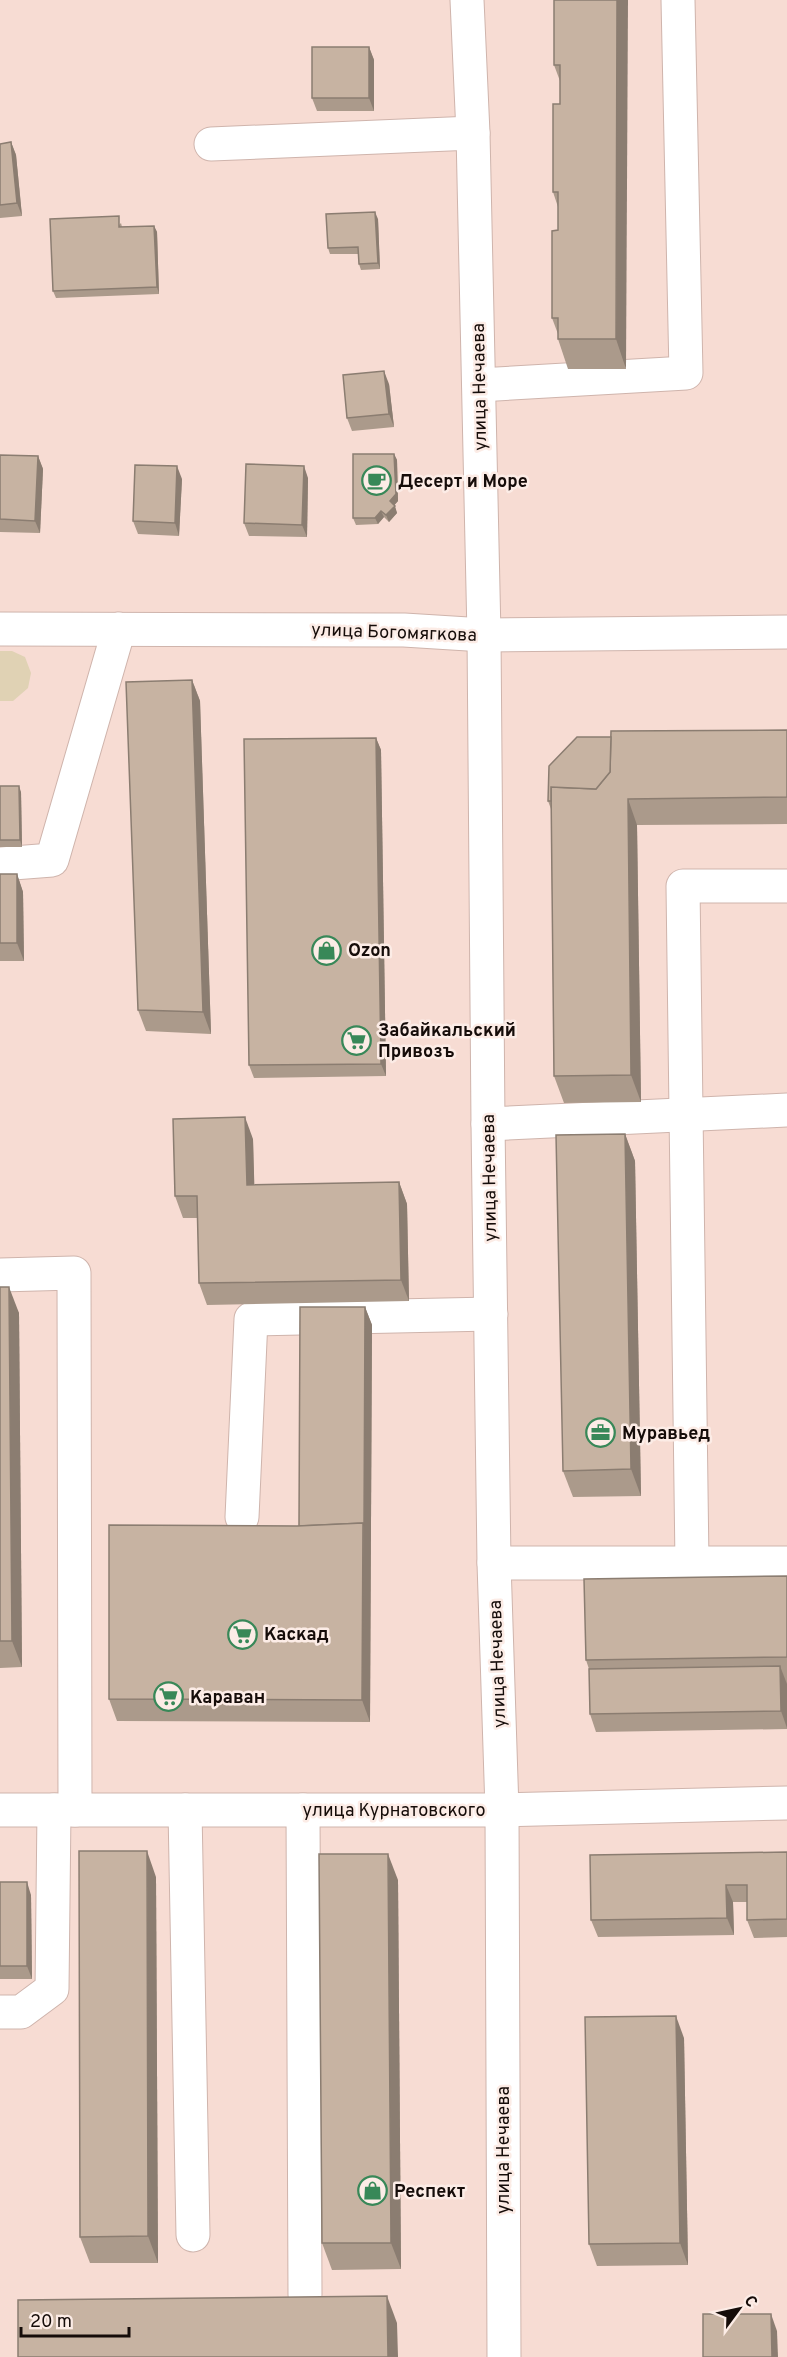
<svg xmlns="http://www.w3.org/2000/svg" width="787" height="2357" font-family="Overpass,sans-serif">
<style>
.grass{fill:#e0d2b4}
.lines{fill:none;stroke-linecap:round;stroke-linejoin:round}
.minor-casing{stroke:#cfb4ac;stroke-width:35}
.minor{stroke:#fff;stroke-width:33}
.wall{fill:#ab9a8b}
.shaded-wall{fill:#8b7d71}
.building{fill:#c7b3a2;stroke:#8b7d71;stroke-width:1.5}
.labels{text-anchor:middle;stroke-width:5;stroke-linejoin:round;paint-order:stroke}
.street-label{font-size:18px;fill:#150c09;stroke:#fcece6}
.poi-label{font-size:18px;font-weight:bold;fill:#150c09;stroke:#fcece6;text-anchor:start}
</style>
<rect width="100%" height="100%" fill="#f7dcd3"/>
<!-- grass -->
<path class="grass" d="M 0,651 L 12,651 L 25,657 L 31,673 L 28,688 L 13,701 L 0,701 Z"/>
<g class="lines">
<defs>
<g id="minor">
<path d="M 467,0 L 473,133 L 484,635 L 488,1124 L 494,1563 L 502,1810 L 504,2357"/>
<path d="M 211,144 L 473,133"/>
<path d="M 479,385 L 686,373 L 678,0"/>
<path d="M 0,629 L 404,630 L 484,635 L 787,632"/>
<path d="M 0,864 L 52,860 L 119,629"/>
<path d="M 488,1124 L 787,1110"/>
<path d="M 0,1275 L 74,1273 L 75,1810"/>
<path d="M 242,1517 L 251,1319 L 491,1314"/>
<path d="M 494,1563 L 787,1563"/>
<path d="M 692,1563 L 683,886 L 787,886"/>
<path d="M 0,1810 L 502,1810 L 787,1803"/>
<path d="M 185,1810 L 193,2235"/>
<path d="M 303,1810 L 305,2295"/>
<path d="M 0,2012 L 21,2012 L 52,1989 L 54,1810"/>
</g>
</defs>
<!-- minor casing -->
<use href="#minor" class="minor-casing"/>
<!-- minor -->
<use href="#minor" class="minor"/>
</g>
<!-- wall -->
<g class="wall">
<path d="M 554,0 L 626,369 L 568,369 L 558,339 L 558,334 L 552,318 L 558,230 L 558,207 L 553,192 L 560,104 L 560,81 L 554,65 Z"/>
<path d="M 369,47 L 374,60 L 374,111 L 317,111 L 312,98 Z"/>
<path d="M 11,142 L 16,155 L 22,216 L 0,218 L 0,144 Z"/>
<path d="M 378,219 L 380,269 L 361,270 L 359,264 L 358,254 L 330,254 L 328,248 Z"/>
<path d="M 121,223 L 122,227 L 154,226 L 157,232 L 159,294 L 56,298 L 53,291 Z"/>
<path d="M 389,384 L 394,427 L 352,431 L 347,418 Z"/>
<path d="M 394,454 L 397,460 L 398,501 L 394,505 L 397,513 L 389,522 L 384,517 L 378,524 L 356,525 L 353,518 Z"/>
<path d="M 0,455 L 38,456 L 43,469 L 40,533 L 0,532 Z"/>
<path d="M 308,478 L 307,537 L 249,536 L 244,523 Z"/>
<path d="M 182,479 L 179,536 L 138,534 L 133,521 Z"/>
<path d="M 192,680 L 200,701 L 211,1034 L 146,1031 L 138,1010 Z"/>
<path d="M 787,730 L 787,824 L 637,825 L 641,1102 L 564,1103 L 554,1076 L 551,809 L 548,801 L 611,737 Z"/>
<path d="M 376,738 L 381,750 L 386,1076 L 254,1078 L 249,1065 Z"/>
<path d="M 0,786 L 21,792 L 22,847 L 0,847 Z"/>
<path d="M 0,874 L 17,874 L 23,892 L 24,961 L 0,961 Z"/>
<path d="M 625,1134 L 635,1161 L 641,1496 L 573,1497 L 563,1471 Z"/>
<path d="M 253,1139 L 254,1185 L 399,1182 L 407,1204 L 409,1301 L 207,1305 L 199,1283 L 198,1218 L 183,1218 L 175,1196 Z"/>
<path d="M 0,1287 L 19,1313 L 22,1667 L 0,1668 Z"/>
<path d="M 365,1307 L 372,1325 L 370,1722 L 117,1721 L 109,1699 L 299,1526 Z"/>
<path d="M 787,1576 L 787,1729 L 596,1732 L 590,1714 L 589,1669 L 586,1660 Z"/>
<path d="M 787,1852 L 787,1937 L 754,1938 L 747,1920 L 747,1902 L 733,1902 L 734,1935 L 598,1937 L 591,1920 Z"/>
<path d="M 156,1877 L 158,2263 L 90,2263 L 80,2237 Z"/>
<path d="M 398,1880 L 401,2269 L 332,2270 L 322,2243 Z"/>
<path d="M 0,1882 L 31,1895 L 32,1979 L 0,1979 Z"/>
<path d="M 684,2038 L 688,2265 L 597,2266 L 589,2244 Z"/>
</g>
<!-- shaded-wall -->
<g class="shaded-wall">
<path d="M 617,0 L 628,0 L 626,369 L 616,339 Z"/>
<path d="M 369,47 L 374,60 L 374,111 L 369,98 Z"/>
<path d="M 11,142 L 16,155 L 22,216 L 17,203 Z"/>
<path d="M 375,212 L 378,219 L 380,269 L 378,263 Z"/>
<path d="M 154,226 L 157,232 L 159,294 L 157,287 Z"/>
<path d="M 384,371 L 389,384 L 394,427 L 389,414 Z"/>
<path d="M 394,454 L 397,460 L 398,501 L 392,508 L 390,501 Z"/>
<path d="M 38,456 L 43,469 L 40,533 L 35,521 Z"/>
<path d="M 177,466 L 182,479 L 179,536 L 175,523 Z"/>
<path d="M 304,466 L 308,478 L 307,537 L 302,525 Z"/>
<path d="M 395,506 L 397,513 L 389,522 L 386,515 Z"/>
<path d="M 381,511 L 384,517 L 378,524 L 375,518 Z"/>
<path d="M 192,680 L 200,701 L 211,1034 L 203,1012 Z"/>
<path d="M 376,738 L 381,750 L 386,1076 L 381,1064 Z"/>
<path d="M 19,786 L 21,792 L 22,847 L 20,840 Z"/>
<path d="M 628,799 L 637,825 L 641,1102 L 631,1075 Z"/>
<path d="M 17,874 L 23,892 L 24,961 L 17,943 Z"/>
<path d="M 245,1117 L 253,1139 L 255,1207 L 247,1185 Z"/>
<path d="M 625,1134 L 635,1161 L 641,1496 L 631,1469 Z"/>
<path d="M 399,1182 L 407,1204 L 409,1301 L 401,1280 Z"/>
<path d="M 9,1287 L 19,1313 L 22,1667 L 12,1641 Z"/>
<path d="M 365,1307 L 372,1325 L 370,1722 L 362,1700 Z"/>
<path d="M 780,1666 L 787,1684 L 787,1728 L 781,1711 Z"/>
<path d="M 147,1851 L 156,1877 L 158,2263 L 148,2236 Z"/>
<path d="M 388,1854 L 398,1880 L 401,2269 L 391,2243 Z"/>
<path d="M 27,1882 L 31,1895 L 32,1979 L 27,1966 Z"/>
<path d="M 726,1885 L 733,1902 L 734,1935 L 727,1918 Z"/>
<path d="M 676,2016 L 684,2038 L 688,2265 L 680,2243 Z"/>
<path d="M 387,2296 L 397,2323 L 398,2357 L 388,2357 Z"/>
<path d="M 771,2314 L 777,2331 L 778,2357 L 772,2357 Z"/>
</g>
<!-- building -->
<g class="building">
<path d="M 554,0 L 617,0 L 616,339 L 558,339 L 558,318 L 552,318 L 552,231 L 558,230 L 558,192 L 553,192 L 553,104 L 560,104 L 560,65 L 554,65 Z"/>
<rect x="312" y="47" width="57" height="51"/>
<path d="M 11,142 L 17,203 L 0,205 L 0,144 Z"/>
<path d="M 375,212 L 378,263 L 359,264 L 358,247 L 328,248 L 326,214 Z"/>
<path d="M 119,216 L 119,227 L 154,226 L 157,287 L 53,291 L 50,219 Z"/>
<path d="M 384,371 L 389,414 L 347,418 L 343,375 Z"/>
<path d="M 353,454 L 394,454 L 396,494 L 390,501 L 395,506 L 386,515 L 381,511 L 375,518 L 353,518 Z"/>
<path d="M 0,455 L 38,456 L 35,521 L 0,519 Z"/>
<path d="M 246,464 L 304,466 L 302,525 L 244,523 Z"/>
<path d="M 135,465 L 177,466 L 175,523 L 133,521 Z"/>
<path d="M 192,680 L 203,1012 L 138,1010 L 126,682 Z"/>
<path d="M 787,730 L 787,797 L 628,799 L 631,1075 L 554,1076 L 551,787 L 596,789 L 610,772 L 611,731 Z"/>
<path d="M 577,737 L 611,737 L 610,772 L 596,789 L 551,787 L 551,801 L 548,801 L 549,766 Z"/>
<path d="M 376,738 L 381,1064 L 249,1065 L 244,739 Z"/>
<path d="M 0,786 L 19,786 L 20,840 L 0,840 Z"/>
<rect x="0" y="874" width="17" height="69"/>
<path d="M 245,1117 L 247,1185 L 399,1182 L 401,1280 L 199,1283 L 197,1196 L 175,1196 L 173,1119 Z"/>
<path d="M 625,1134 L 631,1469 L 563,1471 L 556,1135 Z"/>
<path d="M 0,1287 L 9,1287 L 12,1641 L 0,1641 Z"/>
<path d="M 300,1307 L 365,1307 L 364,1526 L 363,1523 L 299,1526 Z"/>
<path d="M 363,1523 L 362,1700 L 109,1699 L 109,1525 L 297,1526 Z"/>
<path d="M 787,1576 L 787,1657 L 586,1660 L 584,1579 Z"/>
<path d="M 780,1666 L 781,1711 L 590,1714 L 589,1669 Z"/>
<path d="M 79,1851 L 147,1851 L 148,2236 L 80,2237 Z"/>
<path d="M 787,1852 L 787,1919 L 747,1920 L 747,1885 L 726,1885 L 727,1918 L 591,1920 L 590,1855 Z"/>
<path d="M 319,1854 L 388,1854 L 391,2243 L 322,2243 Z"/>
<rect x="0" y="1882" width="27" height="84"/>
<path d="M 676,2016 L 680,2243 L 589,2244 L 585,2017 Z"/>
<path d="M 387,2296 L 388,2357 L 18,2357 L 18,2300 Z"/>
<path d="M 703,2314 L 771,2314 L 772,2357 L 703,2357 Z"/>
</g>
<!-- icons -->
<defs>
<symbol id="cafe-ring" viewBox="-11 -11 22 22"><circle r="9.5" fill="#fcece6" stroke="#388858" stroke-width="1.5"/><path d="M-5.5-4.5H6V0H3Q3 3.5 0 3.5H-2.5Q-5.5 3.5-5.5 0ZM3-3.2v2h1.7v-2ZM-6 4.5H4V6H-6Z" fill="#388858"/></symbol>
<symbol id="shop-ring" viewBox="-11 -11 22 22"><circle r="9.5" fill="#fcece6" stroke="#388858" stroke-width="1.5"/><path d="M-5-2.5h2.3a2.7 3.5 0 0 1 5.4 0H5L5.5 6h-11ZM-1.5-2.5h3a1.5 2.3 0 0 0-3 0Z" fill="#388858"/></symbol>
<symbol id="supermarket-ring" viewBox="-11 -11 22 22"><circle r="9.5" fill="#fcece6" stroke="#388858" stroke-width="1.5"/><path d="M-6-5.5h2.5l.6 2H6L4.5 2H-2.5L-4.4-4H-6ZM-1.5 3.2a1.3 1.3 0 1 0 .1 0ZM3 3.2a1.3 1.3 0 1 0 .1 0Z" fill="#388858"/></symbol>
<symbol id="office-ring" viewBox="-11 -11 22 22"><circle r="9.5" fill="#fcece6" stroke="#388858" stroke-width="1.5"/><path d="M-6-3h4V-5.5h4V-3h4V5H-6ZM-1-4.5V-3h2v-1.5ZM-6 0V1H6V0Z" fill="#388858"/></symbol>
</defs>
<g fill-rule="evenodd">
<use href="#cafe-ring" x="360" y="464" width="33" height="33"/>
<use href="#shop-ring" x="310" y="934" width="33" height="33"/>
<use href="#supermarket-ring" x="340" y="1024" width="33" height="33"/>
<use href="#office-ring" x="584" y="1416" width="33" height="33"/>
<use href="#supermarket-ring" x="226" y="1618" width="33" height="33"/>
<use href="#supermarket-ring" x="152" y="1680" width="33" height="33"/>
<use href="#shop-ring" x="356" y="2174" width="33" height="33"/>
</g>
<g class="labels">
<!-- street labels -->
<g class="street-label">
<text transform="translate(479 387) rotate(-91)" y="6">улица Нечаева</text>
<text transform="translate(394 632) rotate(2)" y="6">улица Богомягкова</text>
<text transform="translate(489 1178) rotate(-91)" y="6">улица Нечаева</text>
<text transform="translate(497 1664) rotate(-92)" y="6">улица Нечаева</text>
<text x="394" y="1816">улица Курнатовского</text>
<text transform="translate(503 2150) rotate(-90)" y="6">улица Нечаева</text>
</g>
<!-- poi labels -->
<g class="poi-label">
<text x="398" y="487">Десерт и Море</text>
<text x="348" y="956">Ozon</text>
<text x="378" y="1036">Забайкальский<tspan x="378" dy="21">Привозъ</tspan></text>
<text x="622" y="1439">Муравьед</text>
<text x="264" y="1640">Каскад</text>
<text x="190" y="1703">Караван</text>
<text x="394" y="2197">Респект</text>
</g>
</g>
<!-- north arrow -->
<g transform="translate(739 2309) rotate(57)" stroke="#fcece6" stroke-width="4.5" paint-order="stroke">
<path d="M0-4.5L10 22L0 15L-10 22Z" fill="#150c09"/>
<text y="-9" font-size="16" font-weight="bold" text-anchor="middle" fill="#150c09">С</text>
</g>
<!-- scale -->
<path d="M21 2327v9h108v-9" fill="none" stroke="#150c09" stroke-width="3"/>
<text x="30" y="2327" font-size="18" fill="#150c09" stroke="#fcece6" stroke-width="4.5" paint-order="stroke">20 m</text>
</svg>
